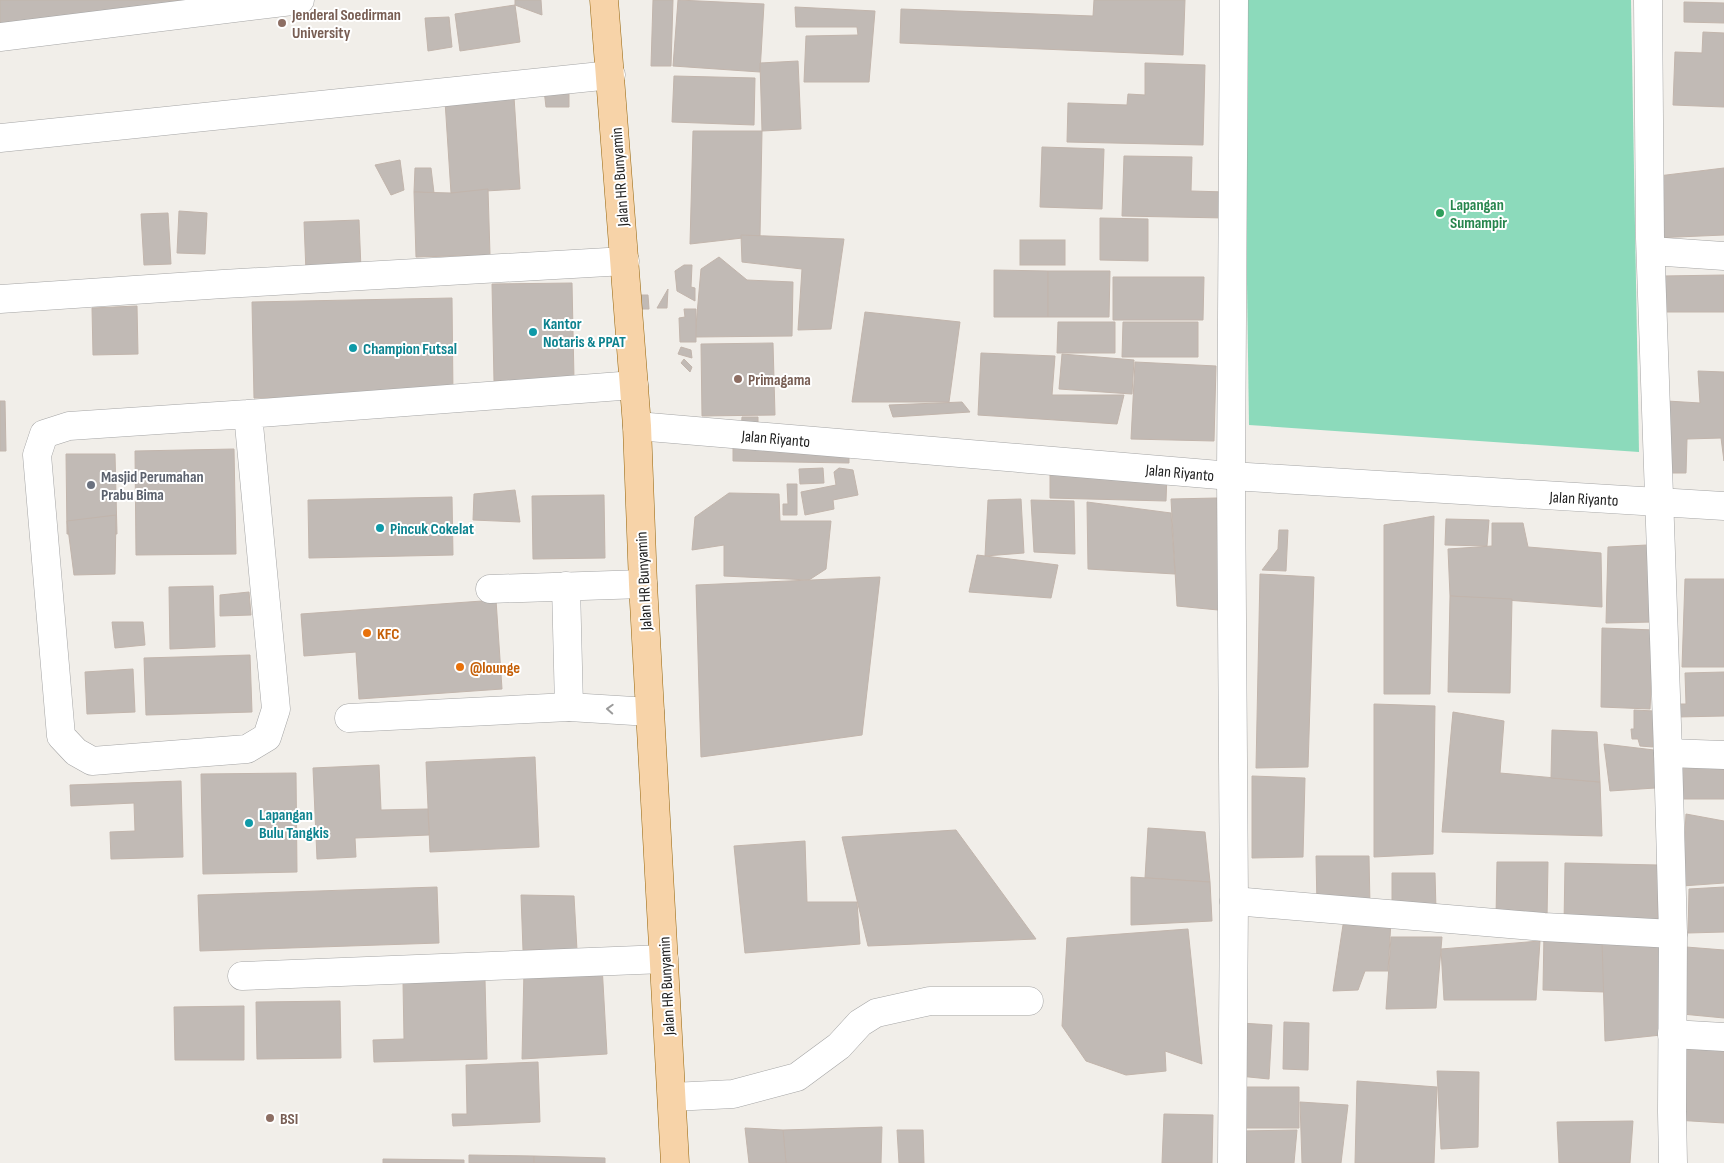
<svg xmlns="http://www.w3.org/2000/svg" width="1724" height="1163" font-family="'Sofia Sans Condensed',sans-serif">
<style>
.pitch{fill:#8cdabb}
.building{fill:#c1bab5;stroke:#c2b5ac}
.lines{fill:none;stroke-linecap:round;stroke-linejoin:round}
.minor-casing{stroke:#a5a5a5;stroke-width:29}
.major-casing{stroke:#95640a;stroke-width:29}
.minor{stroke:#fff;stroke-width:28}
.major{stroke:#f7d3a8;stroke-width:28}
.oneway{stroke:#9b9b9b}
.education-dot{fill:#8d6e63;stroke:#fff;stroke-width:2}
.leisure-dot{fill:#2e9e5b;stroke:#fff;stroke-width:2}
.culture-dot{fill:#0f9aa8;stroke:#fff;stroke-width:2}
.worship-dot{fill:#6b7280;stroke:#fff;stroke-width:2}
.food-dot{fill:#e8710a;stroke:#fff;stroke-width:2}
.labels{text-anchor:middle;stroke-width:4;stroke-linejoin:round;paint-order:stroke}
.education-label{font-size:16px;font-weight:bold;fill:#785e54;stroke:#fff;text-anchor:start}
.street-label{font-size:16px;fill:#212121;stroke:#fff}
.leisure-label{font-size:16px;font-weight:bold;fill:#27864d;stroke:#fff;text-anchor:start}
.culture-label{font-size:16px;font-weight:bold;fill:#0d838f;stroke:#fff;text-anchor:start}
.worship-label{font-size:16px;font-weight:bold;fill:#5b616d;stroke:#fff;text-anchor:start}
.food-label{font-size:16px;font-weight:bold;fill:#c56008;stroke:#fff;text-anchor:start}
</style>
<rect width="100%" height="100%" fill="#f1eee9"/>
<!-- pitch -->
<path class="pitch" d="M 1243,0 L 1631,0 L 1639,452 L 1249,425 Z"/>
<!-- building -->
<g class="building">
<path d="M 0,0 L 217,0 L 0,26 Z"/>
<path d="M 515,0 L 541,0 L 542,15 L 515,5 Z"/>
<path d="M 653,0 L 673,0 L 671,66 L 651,66 Z"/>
<path d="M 678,0 L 764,4 L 760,72 L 673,66 Z"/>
<path d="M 1094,0 L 1185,0 L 1183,55 L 900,43 L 901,9 L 1093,16 Z"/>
<path d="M 1684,2 L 1724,3 L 1724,23 L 1684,22 Z"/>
<path d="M 515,5 L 520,42 L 460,51 L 455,14 Z"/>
<path d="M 795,7 L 875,11 L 869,82 L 804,82 L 806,36 L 858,35 L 857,27 L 796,27 Z"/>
<path d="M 449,17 L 452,47 L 428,51 L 425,18 Z"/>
<path d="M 1703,32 L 1724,33 L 1724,107 L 1673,105 L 1675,52 L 1702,53 Z"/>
<path d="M 798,61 L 801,129 L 762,131 L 760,63 Z"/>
<path d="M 1145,63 L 1205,65 L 1203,145 L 1067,142 L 1068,103 L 1127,105 L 1128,94 L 1145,95 Z"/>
<path d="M 674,76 L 755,78 L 754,125 L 672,122 Z"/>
<path d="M 569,89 L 569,107 L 546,107 L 544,90 Z"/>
<path d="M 514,97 L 520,189 L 451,193 L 445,101 Z"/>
<path d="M 693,131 L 762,131 L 760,236 L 690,244 Z"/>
<path d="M 1042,147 L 1104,149 L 1102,209 L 1040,207 Z"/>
<path d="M 1124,156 L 1192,157 L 1191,191 L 1226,192 L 1225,218 L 1122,216 Z"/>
<path d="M 400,160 L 404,190 L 391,195 L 375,165 Z"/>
<path d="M 415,168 L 431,168 L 434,193 L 414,192 Z"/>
<path d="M 1724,168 L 1724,235 L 1654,238 L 1658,176 Z"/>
<path d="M 488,189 L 490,255 L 416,257 L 414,192 L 451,193 Z"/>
<path d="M 179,211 L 207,213 L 205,254 L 177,253 Z"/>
<path d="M 168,213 L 171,264 L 144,265 L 141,214 Z"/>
<path d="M 1100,218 L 1148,219 L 1148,261 L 1100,260 Z"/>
<path d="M 359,220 L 361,269 L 306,272 L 304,222 Z"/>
<path d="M 741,235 L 844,239 L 831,329 L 798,330 L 802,269 L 742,262 Z"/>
<rect x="1020" y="240" width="45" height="25"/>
<path d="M 719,257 L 747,280 L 793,282 L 792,336 L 695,337 L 701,269 Z"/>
<path d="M 684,265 L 692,265 L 691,287 L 695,288 L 695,301 L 677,291 L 675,271 Z"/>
<path d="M 994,270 L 1048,271 L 1048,317 L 994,317 Z"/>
<path d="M 1048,271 L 1110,271 L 1109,317 L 1048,317 Z"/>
<path d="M 1724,275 L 1724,312 L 1666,312 L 1663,276 Z"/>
<path d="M 1113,277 L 1204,277 L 1203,320 L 1113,320 Z"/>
<path d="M 572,283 L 574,379 L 494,381 L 492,284 Z"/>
<path d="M 668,289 L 667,308 L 657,308 Z"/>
<path d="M 639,295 L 648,295 L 649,309 L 640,309 Z"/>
<path d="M 452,298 L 453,395 L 254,398 L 252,302 Z"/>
<path d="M 137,306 L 138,354 L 93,355 L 92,308 Z"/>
<path d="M 684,309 L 696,309 L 696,342 L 680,342 L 679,318 L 685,317 Z"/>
<path d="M 865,312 L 960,322 L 949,402 L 852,402 Z"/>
<path d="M 1058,322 L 1115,322 L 1115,353 L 1057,353 Z"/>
<path d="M 1123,322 L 1198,322 L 1198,357 L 1122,357 Z"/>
<path d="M 773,343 L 775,415 L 702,416 L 701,344 Z"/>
<path d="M 681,347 L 691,350 L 692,358 L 678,354 Z"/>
<path d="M 981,353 L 1055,356 L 1052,395 L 1124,395 L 1117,424 L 978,415 Z"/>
<path d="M 1062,354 L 1134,360 L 1132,394 L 1059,389 Z"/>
<path d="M 684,359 L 692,367 L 690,372 L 681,363 Z"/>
<path d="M 1135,362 L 1216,366 L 1214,441 L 1131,439 Z"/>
<path d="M 1698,371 L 1724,372 L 1724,461 L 1721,438 L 1687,439 L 1686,473 L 1668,473 L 1667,401 L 1700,403 Z"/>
<path d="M 0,401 L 5,401 L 6,451 L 0,451 Z"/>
<path d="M 962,402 L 970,412 L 893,417 L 889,405 Z"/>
<path d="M 742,417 L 758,417 L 758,433 L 741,432 Z"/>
<path d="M 733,443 L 849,444 L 849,463 L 733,461 Z"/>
<path d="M 234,449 L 236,554 L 136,555 L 135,451 Z"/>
<path d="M 66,454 L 115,454 L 117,534 L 67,534 Z"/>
<path d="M 823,468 L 824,483 L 800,484 L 799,469 Z"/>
<path d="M 839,468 L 853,470 L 858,495 L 833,500 L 834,509 L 805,515 L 801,492 L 836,485 L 834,472 Z"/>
<path d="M 1050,472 L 1167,474 L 1166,501 L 1050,498 Z"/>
<path d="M 787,484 L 797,484 L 797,515 L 783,515 L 783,504 L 788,504 Z"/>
<path d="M 515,490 L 520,522 L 473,520 L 474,494 Z"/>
<path d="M 729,493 L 779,494 L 780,521 L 831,521 L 826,569 L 809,580 L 724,576 L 724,545 L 692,550 L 695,517 Z"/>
<path d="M 604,495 L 605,558 L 533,559 L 532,496 Z"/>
<path d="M 452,497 L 453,555 L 309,558 L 308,500 Z"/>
<path d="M 1217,498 L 1218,610 L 1177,606 L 1171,499 Z"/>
<path d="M 1021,499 L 1024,553 L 985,556 L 988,500 Z"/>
<path d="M 1031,500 L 1074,501 L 1075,554 L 1034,552 Z"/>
<path d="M 1087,502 L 1171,513 L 1175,574 L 1088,569 Z"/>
<path d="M 116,515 L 115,574 L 74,575 L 67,521 Z"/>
<path d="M 1434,516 L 1430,694 L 1384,694 L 1384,525 Z"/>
<path d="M 1446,519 L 1489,520 L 1487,546 L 1445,545 Z"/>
<path d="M 1492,523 L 1523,523 L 1528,547 L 1601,553 L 1602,607 L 1450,596 L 1448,549 L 1492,546 Z"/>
<path d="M 1279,530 L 1288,530 L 1286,571 L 1262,570 L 1278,549 Z"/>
<path d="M 1647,545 L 1653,622 L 1606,623 L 1608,547 Z"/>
<path d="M 977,555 L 1058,565 L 1051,598 L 969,592 Z"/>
<path d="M 1260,574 L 1314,577 L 1308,767 L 1256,768 Z"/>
<path d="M 880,577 L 862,735 L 701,757 L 696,585 Z"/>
<path d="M 1685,579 L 1724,579 L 1724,667 L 1682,667 Z"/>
<path d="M 213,586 L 215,647 L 170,649 L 169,587 Z"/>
<path d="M 249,592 L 251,615 L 220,616 L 220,595 Z"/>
<path d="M 1450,596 L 1512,599 L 1510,693 L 1448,692 Z"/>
<path d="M 496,600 L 502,689 L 359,699 L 356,652 L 304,656 L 301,614 Z"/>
<path d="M 112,622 L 143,622 L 145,645 L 115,648 Z"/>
<path d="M 1602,628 L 1654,630 L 1650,709 L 1601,707 Z"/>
<path d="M 250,655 L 252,712 L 146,715 L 144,658 Z"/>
<path d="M 133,669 L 135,712 L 87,714 L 85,672 Z"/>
<path d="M 1724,672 L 1724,716 L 1677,717 L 1677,704 L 1686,704 L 1685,673 Z"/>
<path d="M 1374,704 L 1435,706 L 1433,854 L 1374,857 Z"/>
<path d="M 1634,710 L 1654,711 L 1653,747 L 1640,746 L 1638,739 L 1632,739 L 1631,729 L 1634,729 Z"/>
<path d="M 1453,712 L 1504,721 L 1500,773 L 1600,782 L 1602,836 L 1442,832 Z"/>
<path d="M 1552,730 L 1597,732 L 1600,782 L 1551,778 Z"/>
<path d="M 1604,744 L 1654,750 L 1655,788 L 1610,791 Z"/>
<path d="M 535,757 L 539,847 L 430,852 L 426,762 Z"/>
<path d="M 1681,760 L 1724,763 L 1724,799 L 1678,799 Z"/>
<path d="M 379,765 L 381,810 L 428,809 L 429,835 L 355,838 L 356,857 L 317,859 L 313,768 Z"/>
<path d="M 296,773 L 297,872 L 203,874 L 201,774 Z"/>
<path d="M 1252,776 L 1305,778 L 1303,857 L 1252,858 Z"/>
<path d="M 181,781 L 183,857 L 111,859 L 110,832 L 135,831 L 134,803 L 71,806 L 70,785 Z"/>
<path d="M 1686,814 L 1724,821 L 1724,883 L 1682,886 Z"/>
<path d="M 1148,828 L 1205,832 L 1210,882 L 1145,878 Z"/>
<path d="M 956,830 L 1036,939 L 868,946 L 842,837 Z"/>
<path d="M 805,841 L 807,902 L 857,902 L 860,944 L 745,953 L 734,846 Z"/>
<path d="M 1316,856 L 1369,856 L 1370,906 L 1317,907 Z"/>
<path d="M 1497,862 L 1548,862 L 1547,918 L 1496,918 Z"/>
<path d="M 1565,863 L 1658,865 L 1658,926 L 1564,925 Z"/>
<path d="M 1392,873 L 1435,873 L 1436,910 L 1392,910 Z"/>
<path d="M 1131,877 L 1210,882 L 1212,921 L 1131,925 Z"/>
<path d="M 437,887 L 439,943 L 200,951 L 198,895 Z"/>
<path d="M 1724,887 L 1724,932 L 1688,933 L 1689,889 Z"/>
<path d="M 521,895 L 574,896 L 577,950 L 523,950 Z"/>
<path d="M 1391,921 L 1388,971 L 1365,971 L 1358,990 L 1333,991 L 1343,925 Z"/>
<path d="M 1188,929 L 1202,1064 L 1165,1051 L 1166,1071 L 1126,1075 L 1086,1061 L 1062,1026 L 1067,938 Z"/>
<path d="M 1544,932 L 1605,934 L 1604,992 L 1543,990 Z"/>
<path d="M 1391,937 L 1442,937 L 1436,1008 L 1386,1009 Z"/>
<path d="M 1602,940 L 1663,942 L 1661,1035 L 1605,1041 Z"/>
<path d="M 1540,941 L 1536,1000 L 1444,1000 L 1441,949 Z"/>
<path d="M 1686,947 L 1724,950 L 1724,1018 L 1682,1014 Z"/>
<path d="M 602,965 L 607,1054 L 522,1059 L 524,970 Z"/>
<path d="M 485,980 L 487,1059 L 374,1062 L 373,1040 L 404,1039 L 403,982 Z"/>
<path d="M 340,1001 L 341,1058 L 257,1059 L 256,1002 Z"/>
<path d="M 244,1006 L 244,1060 L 175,1060 L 174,1007 Z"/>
<path d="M 1284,1022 L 1309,1023 L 1308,1070 L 1283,1069 Z"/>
<path d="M 1241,1023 L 1272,1025 L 1269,1079 L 1239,1076 Z"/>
<path d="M 1684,1045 L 1724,1047 L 1724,1123 L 1675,1120 Z"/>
<path d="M 538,1062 L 540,1122 L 453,1126 L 452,1114 L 467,1114 L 466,1065 Z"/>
<path d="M 1437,1071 L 1479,1072 L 1478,1147 L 1441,1149 Z"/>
<path d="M 1357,1081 L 1437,1087 L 1434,1163 L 1355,1163 Z"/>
<path d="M 1244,1087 L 1299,1087 L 1299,1128 L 1243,1128 Z"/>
<path d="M 1300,1102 L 1348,1105 L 1341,1163 L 1302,1163 Z"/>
<path d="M 1164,1114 L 1213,1115 L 1212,1163 L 1162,1163 Z"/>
<path d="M 1633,1121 L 1630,1163 L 1559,1163 L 1557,1122 Z"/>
<path d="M 882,1127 L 881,1163 L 786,1163 L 783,1130 Z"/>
<path d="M 745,1128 L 783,1130 L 786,1163 L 749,1163 Z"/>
<path d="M 897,1130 L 923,1130 L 924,1163 L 899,1163 Z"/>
<path d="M 1297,1130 L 1294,1163 L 1242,1163 L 1241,1131 Z"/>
<path d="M 469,1155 L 534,1156 L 534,1163 L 469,1163 Z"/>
<path d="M 534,1156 L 605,1158 L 605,1163 L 534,1163 Z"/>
<path d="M 383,1159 L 464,1160 L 464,1163 L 383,1163 Z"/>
</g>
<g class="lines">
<defs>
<g id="minor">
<path d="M 1648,0 L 1650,238 L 1668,753 L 1673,934 L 1672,1112 L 1673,1163"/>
<path d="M 0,37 L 300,0"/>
<path d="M 0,138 L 611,75"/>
<path d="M 1651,251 L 1724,256"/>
<path d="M 0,299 L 223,284 L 625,261"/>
<path d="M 248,414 L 276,709 L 267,737 L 247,749 L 92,761 L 76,752 L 61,736 L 37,455 L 44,434 L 69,426 L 248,414 L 634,385"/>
<path d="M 637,426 L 1231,476 L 1724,506"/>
<path d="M 490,589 L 643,584"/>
<path d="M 569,707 L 650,712"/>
<path d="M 349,718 L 569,707 L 566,586"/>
<path d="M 1668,753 L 1724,755"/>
<path d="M 1234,901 L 1544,927 L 1673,934"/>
<path d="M 242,976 L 664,959"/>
<path d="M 1672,1034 L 1724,1037"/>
<path d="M 672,1097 L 733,1094 L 797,1077 L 839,1046 L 860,1023 L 876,1013 L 930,1001 L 1029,1001"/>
<path d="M 1232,1163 L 1234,901 L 1231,476 L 1234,0"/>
</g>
<path id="major" d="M 604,0 L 637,426 L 643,584 L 675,1163"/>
</defs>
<!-- minor casing -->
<use href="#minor" class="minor-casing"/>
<!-- major casing -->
<use href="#major" class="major-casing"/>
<!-- minor -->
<use href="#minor" class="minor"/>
<!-- major -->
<use href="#major" class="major"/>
</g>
<!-- one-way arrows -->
<defs><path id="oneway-chevron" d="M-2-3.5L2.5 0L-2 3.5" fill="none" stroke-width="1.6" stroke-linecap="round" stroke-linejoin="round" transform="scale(1.25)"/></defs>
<use class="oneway" href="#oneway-chevron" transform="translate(610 709) rotate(-177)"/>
<!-- markers -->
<g class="education-dot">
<circle cx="282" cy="23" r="5"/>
<circle cx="738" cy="379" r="5"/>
<circle cx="270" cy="1118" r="5"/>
</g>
<circle class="leisure-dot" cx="1440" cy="213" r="5"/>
<g class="culture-dot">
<circle cx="533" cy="332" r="5"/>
<circle cx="353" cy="348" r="5"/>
<circle cx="380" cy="528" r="5"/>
<circle cx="249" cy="823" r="5"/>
</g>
<circle class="worship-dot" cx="91" cy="485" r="5"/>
<g class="food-dot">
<circle cx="367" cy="633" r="5"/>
<circle cx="460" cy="667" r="5"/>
</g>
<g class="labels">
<!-- education labels -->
<g class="education-label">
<text x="292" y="20">Jenderal Soedirman<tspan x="292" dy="18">University</tspan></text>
<text x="748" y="385">Primagama</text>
<text x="280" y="1124">BSI</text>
</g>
<!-- street labels -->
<g class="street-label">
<text transform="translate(619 177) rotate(-94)" y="6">Jalan HR Bunyamin</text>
<text transform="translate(776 438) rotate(5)" y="6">Jalan Riyanto</text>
<text transform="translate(1180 472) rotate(5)" y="6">Jalan Riyanto</text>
<text transform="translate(1584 498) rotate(3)" y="6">Jalan Riyanto</text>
<text transform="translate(643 581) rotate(-93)" y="6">Jalan HR Bunyamin</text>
<text transform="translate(666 986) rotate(-93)" y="6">Jalan HR Bunyamin</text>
</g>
<!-- leisure labels -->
<g class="leisure-label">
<text x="1450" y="210">Lapangan<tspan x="1450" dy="18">Sumampir</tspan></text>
</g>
<!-- culture labels -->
<g class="culture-label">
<text x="543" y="329">Kantor<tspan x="543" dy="18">Notaris &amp; PPAT</tspan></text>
<text x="363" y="354">Champion Futsal</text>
<text x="390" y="534">Pincuk Cokelat</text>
<text x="259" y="820">Lapangan<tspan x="259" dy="18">Bulu Tangkis</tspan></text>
</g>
<!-- worship labels -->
<g class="worship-label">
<text x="101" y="482">Masjid Perumahan<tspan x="101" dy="18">Prabu Bima</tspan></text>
</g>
<!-- food labels -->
<g class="food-label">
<text x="377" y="639">KFC</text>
<text x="470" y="673">@lounge</text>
</g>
</g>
</svg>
